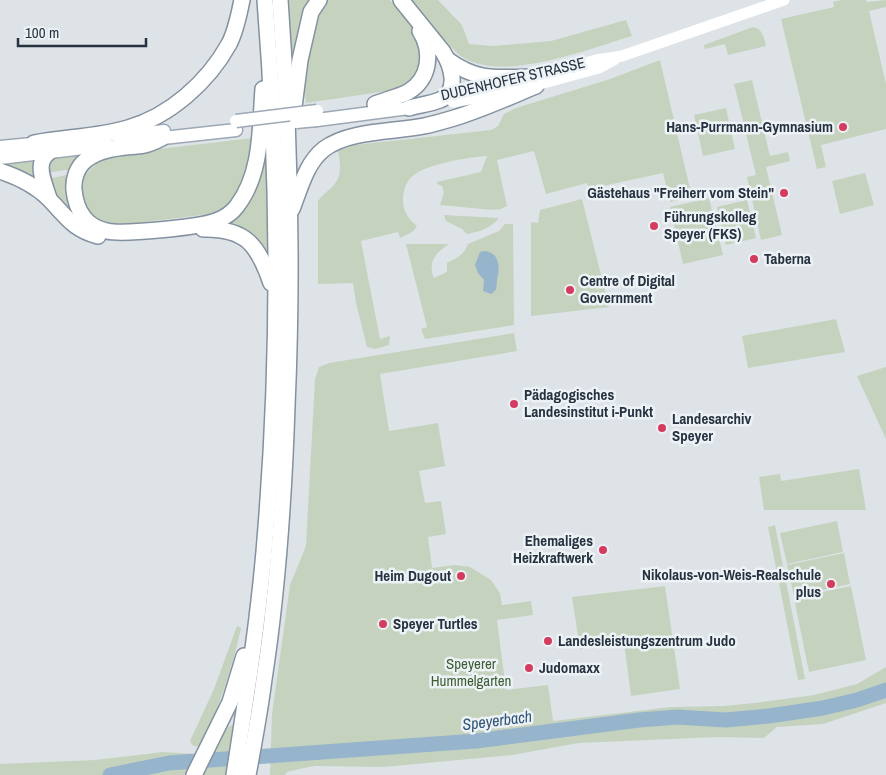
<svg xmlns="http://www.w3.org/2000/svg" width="886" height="775" font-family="'Archivo Narrow',sans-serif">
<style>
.green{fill:#c5d3be}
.water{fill:#96b4cb}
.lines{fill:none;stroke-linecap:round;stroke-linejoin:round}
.river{stroke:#96b4cb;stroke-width:15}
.primary-casing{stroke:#9ca8b5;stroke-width:15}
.highway-casing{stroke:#8491a0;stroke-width:18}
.secondary{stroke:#fff;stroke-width:11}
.primary{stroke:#fff;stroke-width:12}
.highway{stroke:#fff;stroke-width:15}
.primary-bridge-casing{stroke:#9ca8b5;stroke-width:15;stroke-linecap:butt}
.primary-bridge{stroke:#fff;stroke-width:12}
.poi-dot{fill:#d53b5e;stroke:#edf2f6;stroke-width:2}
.labels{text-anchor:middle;stroke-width:5;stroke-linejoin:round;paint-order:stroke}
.street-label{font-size:15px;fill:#263240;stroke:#edf2f6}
.poi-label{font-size:15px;font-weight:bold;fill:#263240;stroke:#edf2f6;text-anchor:start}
.park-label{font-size:15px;fill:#3e5d33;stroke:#edf2f6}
.water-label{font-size:16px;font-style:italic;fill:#2e5476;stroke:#edf2f6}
</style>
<rect width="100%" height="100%" fill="#dee3e8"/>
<!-- green -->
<g class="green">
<path d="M 289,0 L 312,0 L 292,69 Z"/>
<path d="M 324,0 L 390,0 L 418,34 L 422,66 L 406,84 L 394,90 L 306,103 C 304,80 304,46 311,24 C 314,16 320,8 324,0 Z"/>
<path d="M 412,0 L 438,0 L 462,25 L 469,44 L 493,46 L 551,41 L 626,20 L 632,36 C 588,49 504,83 462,57 C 458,55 455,50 451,47 C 437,32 425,16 412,0 Z"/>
<path d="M 841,0 L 866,0 L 867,2 L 886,0 L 886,7 L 869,11 L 886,84 L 886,129 L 821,145 L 826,167 L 817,169 L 781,19 L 834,7 L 833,2 Z"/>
<path d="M 753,27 C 762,28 764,37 766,46 L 728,55 L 725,44 L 705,49 L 704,45 Z"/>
<path d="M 660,60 L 690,189 L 706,187 L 708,194 L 670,202 L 663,173 L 589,189 L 587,183 L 546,194 L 534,151 L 497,160 L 507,206 L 501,209 L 493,210 L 440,205 L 444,192 L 442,186 L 437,184 L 437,182 L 481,172 L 487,156 C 470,157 427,164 414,175 C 407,180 403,190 403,199 C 403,211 408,219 417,226 C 414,232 407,235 400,238 L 398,232 L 361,241 L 380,339 L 390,336 L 389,345 L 375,349 L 367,347 L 356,303 L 353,283 L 318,284 L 318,201 C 322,195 327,192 332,187 C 343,176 340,165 338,150 L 355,145 L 491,130 L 498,126 L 504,114 L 516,108 L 610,79 Z"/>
<path d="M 752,80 L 770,156 L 788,152 L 790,161 L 766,167 L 782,235 L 761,240 L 747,177 L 756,175 L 734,84 Z"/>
<path d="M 726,108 L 735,149 L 703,156 L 694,115 Z"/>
<path d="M 253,138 L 246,178 L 230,204 L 210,214 L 128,224 L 107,223 L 98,220 L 87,210 L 80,189 L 81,182 L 88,172 L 102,158 L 150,150 Z"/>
<path d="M 267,139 L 269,263 L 223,223 Z"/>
<path d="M 91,149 L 73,171 L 66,170 L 46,173 L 49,157 Z"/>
<path d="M 38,156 L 38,174 L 34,175 L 31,179 L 0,166 L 0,160 Z"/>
<path d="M 865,173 L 874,205 L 840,214 L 832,181 Z"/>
<path d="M 66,175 L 71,176 L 77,217 L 58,200 L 48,179 Z"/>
<path d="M 709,198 L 723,255 L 683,264 L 670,207 Z"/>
<path d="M 582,199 L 609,307 L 531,316 L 531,222 L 538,223 L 540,210 Z"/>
<path d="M 747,200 L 756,238 L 726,245 L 717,207 Z"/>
<path d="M 444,215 L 499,218 C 491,228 479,232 467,234 L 462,229 L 446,221 Z"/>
<path d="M 505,224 L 513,224 L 514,325 L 425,339 L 421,329 L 427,327 L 406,244 L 449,244 C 436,253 427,261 434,278 L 447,272 L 447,263 C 457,258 464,255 468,244 L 499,231 Z"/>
<path d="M 836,319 L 845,352 L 748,368 L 742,336 Z"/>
<path d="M 514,333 L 517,351 L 380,374 L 389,431 L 438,423 L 445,466 L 419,471 L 425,503 L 441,501 L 446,534 L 428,537 L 432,568 L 454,565 L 470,567 L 491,580 L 500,593 L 502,605 L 531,601 L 533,615 L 497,620 L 506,690 L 548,685 L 553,721 L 671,707 L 723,706 L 754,703 L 814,695 L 857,684 L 886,667 L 886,703 L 823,724 L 777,727 L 764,738 L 718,737 L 579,743 L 512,755 L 384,767 L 314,766 L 295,770 L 287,772 L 285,775 L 270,775 L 272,714 L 290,585 L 306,546 L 315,379 L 319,367 L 329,363 Z"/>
<path d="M 886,367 L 886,439 L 857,376 Z"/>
<path d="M 859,469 L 866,510 L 764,510 L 759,477 L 780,474 L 781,481 Z"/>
<path d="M 837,521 L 843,552 L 787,564 L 780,533 Z"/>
<path d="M 775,525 L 805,679 L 798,680 L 768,527 Z"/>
<path d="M 844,553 L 850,584 L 794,596 L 787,565 Z"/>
<path d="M 665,586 L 680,689 L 631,696 L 624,643 L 580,649 L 572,597 Z"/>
<path d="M 851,586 L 866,660 L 809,672 L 794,598 Z"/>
<path d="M 237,626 L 241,628 C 232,669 219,708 200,746 C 195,747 192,746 190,741 L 214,689 Z"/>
<path d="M 234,724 L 225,775 L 200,775 L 223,730 Z"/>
<path d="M 163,752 L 195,754 L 186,775 L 0,775 L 0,764 L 95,760 Z"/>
</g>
<!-- water -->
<path class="water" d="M 485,251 C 500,253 500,268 497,280 C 496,287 498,290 491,294 L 483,291 L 484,280 L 478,273 L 475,265 L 480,252 Z"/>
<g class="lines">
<!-- river -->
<path class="river" d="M 110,775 L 169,763 L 476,741 L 639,720 L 677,717 L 726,720 L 769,716 L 823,708 L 857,700 L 886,690"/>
<defs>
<g id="primary">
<path d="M 317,120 L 409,108"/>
<path d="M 117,136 L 164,131"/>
<path d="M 154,139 L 236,130"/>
<path d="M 0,147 L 42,143"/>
<path d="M 0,158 L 109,145"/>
</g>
<g id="highway">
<path d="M 401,0 L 443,52 C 451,65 460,91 440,100 C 430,104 419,105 409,108"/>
<path d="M 448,60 C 480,83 499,77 535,77"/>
<path d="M 375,104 C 385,100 398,97 408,92 C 430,79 433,52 420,31"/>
<path d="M 294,107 L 300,60 L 311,12 L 319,0"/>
<path d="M 162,138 C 156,141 150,144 144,145 C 125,148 102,147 86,160 C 77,167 73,179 74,190 C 76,210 86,227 107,231 C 122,235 200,227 216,221 C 224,218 232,213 237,206 C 262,174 260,127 263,89"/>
<path d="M 34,143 C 65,137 98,137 128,128 C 170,116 208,82 229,44 C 236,31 239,14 242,0"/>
<path d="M 0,171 C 18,177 35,185 48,198 C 66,216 72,229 98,236"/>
<path d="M 49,198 C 39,169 33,155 66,144"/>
<path d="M 292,209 C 300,189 306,163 324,149 C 349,130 394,132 424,126 C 434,124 444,121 454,118 C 481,110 509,97 536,86"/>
<path d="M 203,229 C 246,228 258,245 271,283"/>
<path d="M 194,775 L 230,702 L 244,656"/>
<path d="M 234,775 C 247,693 260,610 266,527 C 280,352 279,175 265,0"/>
<path d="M 248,775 C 254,743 260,711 264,679 C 278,589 284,497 287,406 C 293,271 290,135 280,0"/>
</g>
</defs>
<!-- primary casing -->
<use href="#primary" class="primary-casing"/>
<!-- highway casing -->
<use href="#highway" class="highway-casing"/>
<!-- secondary -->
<g class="secondary">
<path d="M 529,87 L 599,68 L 614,60"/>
<path d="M 444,96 L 501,85 L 596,60 L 622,56 L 784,0"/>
<path d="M 453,102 L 514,91"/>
</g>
<!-- primary -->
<use href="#primary" class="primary"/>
<!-- highway -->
<use href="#highway" class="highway"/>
<defs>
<g id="primary-bridge">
<path d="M 236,121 L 317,111"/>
<path d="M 296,122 L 317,120"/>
</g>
</defs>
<!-- primary-bridge casing -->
<use href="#primary-bridge" class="primary-bridge-casing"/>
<!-- primary-bridge -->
<use href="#primary-bridge" class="primary-bridge"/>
</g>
<!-- markers -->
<g class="poi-dot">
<circle cx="843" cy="127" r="5"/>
<circle cx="784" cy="193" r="5"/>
<circle cx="654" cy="226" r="5"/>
<circle cx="754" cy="259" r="5"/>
<circle cx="570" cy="290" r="5"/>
<circle cx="514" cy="404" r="5"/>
<circle cx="662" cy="428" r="5"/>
<circle cx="603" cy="550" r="5"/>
<circle cx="461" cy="576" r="5"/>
<circle cx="831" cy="584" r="5"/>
<circle cx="383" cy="624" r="5"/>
<circle cx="548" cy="641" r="5"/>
<circle cx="529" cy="668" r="5"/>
</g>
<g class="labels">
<!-- street labels -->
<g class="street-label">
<text transform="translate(513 79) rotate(-13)" y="5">DUDENHOFER STRASSE</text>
</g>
<!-- poi labels -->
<g class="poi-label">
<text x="833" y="132" text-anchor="end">Hans-Purrmann-Gymnasium</text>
<text x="774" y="198" text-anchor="end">Gästehaus "Freiherr vom Stein"</text>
<text x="664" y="222">Führungskolleg<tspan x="664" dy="17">Speyer (FKS)</tspan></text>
<text x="764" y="264">Taberna</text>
<text x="580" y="286">Centre of Digital<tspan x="580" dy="17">Government</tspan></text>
<text x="524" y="400">Pädagogisches<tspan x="524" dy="17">Landesinstitut i-Punkt</tspan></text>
<text x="672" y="424">Landesarchiv<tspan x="672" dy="17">Speyer</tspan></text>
<text x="593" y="546" text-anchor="end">Ehemaliges<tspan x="593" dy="17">Heizkraftwerk</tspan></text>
<text x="821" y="580" text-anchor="end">Nikolaus-von-Weis-Realschule<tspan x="821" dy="17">plus</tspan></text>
<text x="451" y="581" text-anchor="end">Heim Dugout</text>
<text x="393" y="629">Speyer Turtles</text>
<text x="558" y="646">Landesleistungszentrum Judo</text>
<text x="539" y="673">Judomaxx</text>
</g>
<!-- park labels -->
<g class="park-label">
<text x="471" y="669">Speyerer<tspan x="471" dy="17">Hummelgarten</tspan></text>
</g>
<!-- water labels -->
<g class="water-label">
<text transform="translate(497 720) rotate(-7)" y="6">Speyerbach</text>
</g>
</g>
<!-- scale -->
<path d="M18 38v8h128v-8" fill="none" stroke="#263240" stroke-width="2.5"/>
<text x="25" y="38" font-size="15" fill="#263240" stroke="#edf2f6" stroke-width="4" paint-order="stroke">100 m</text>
</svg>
